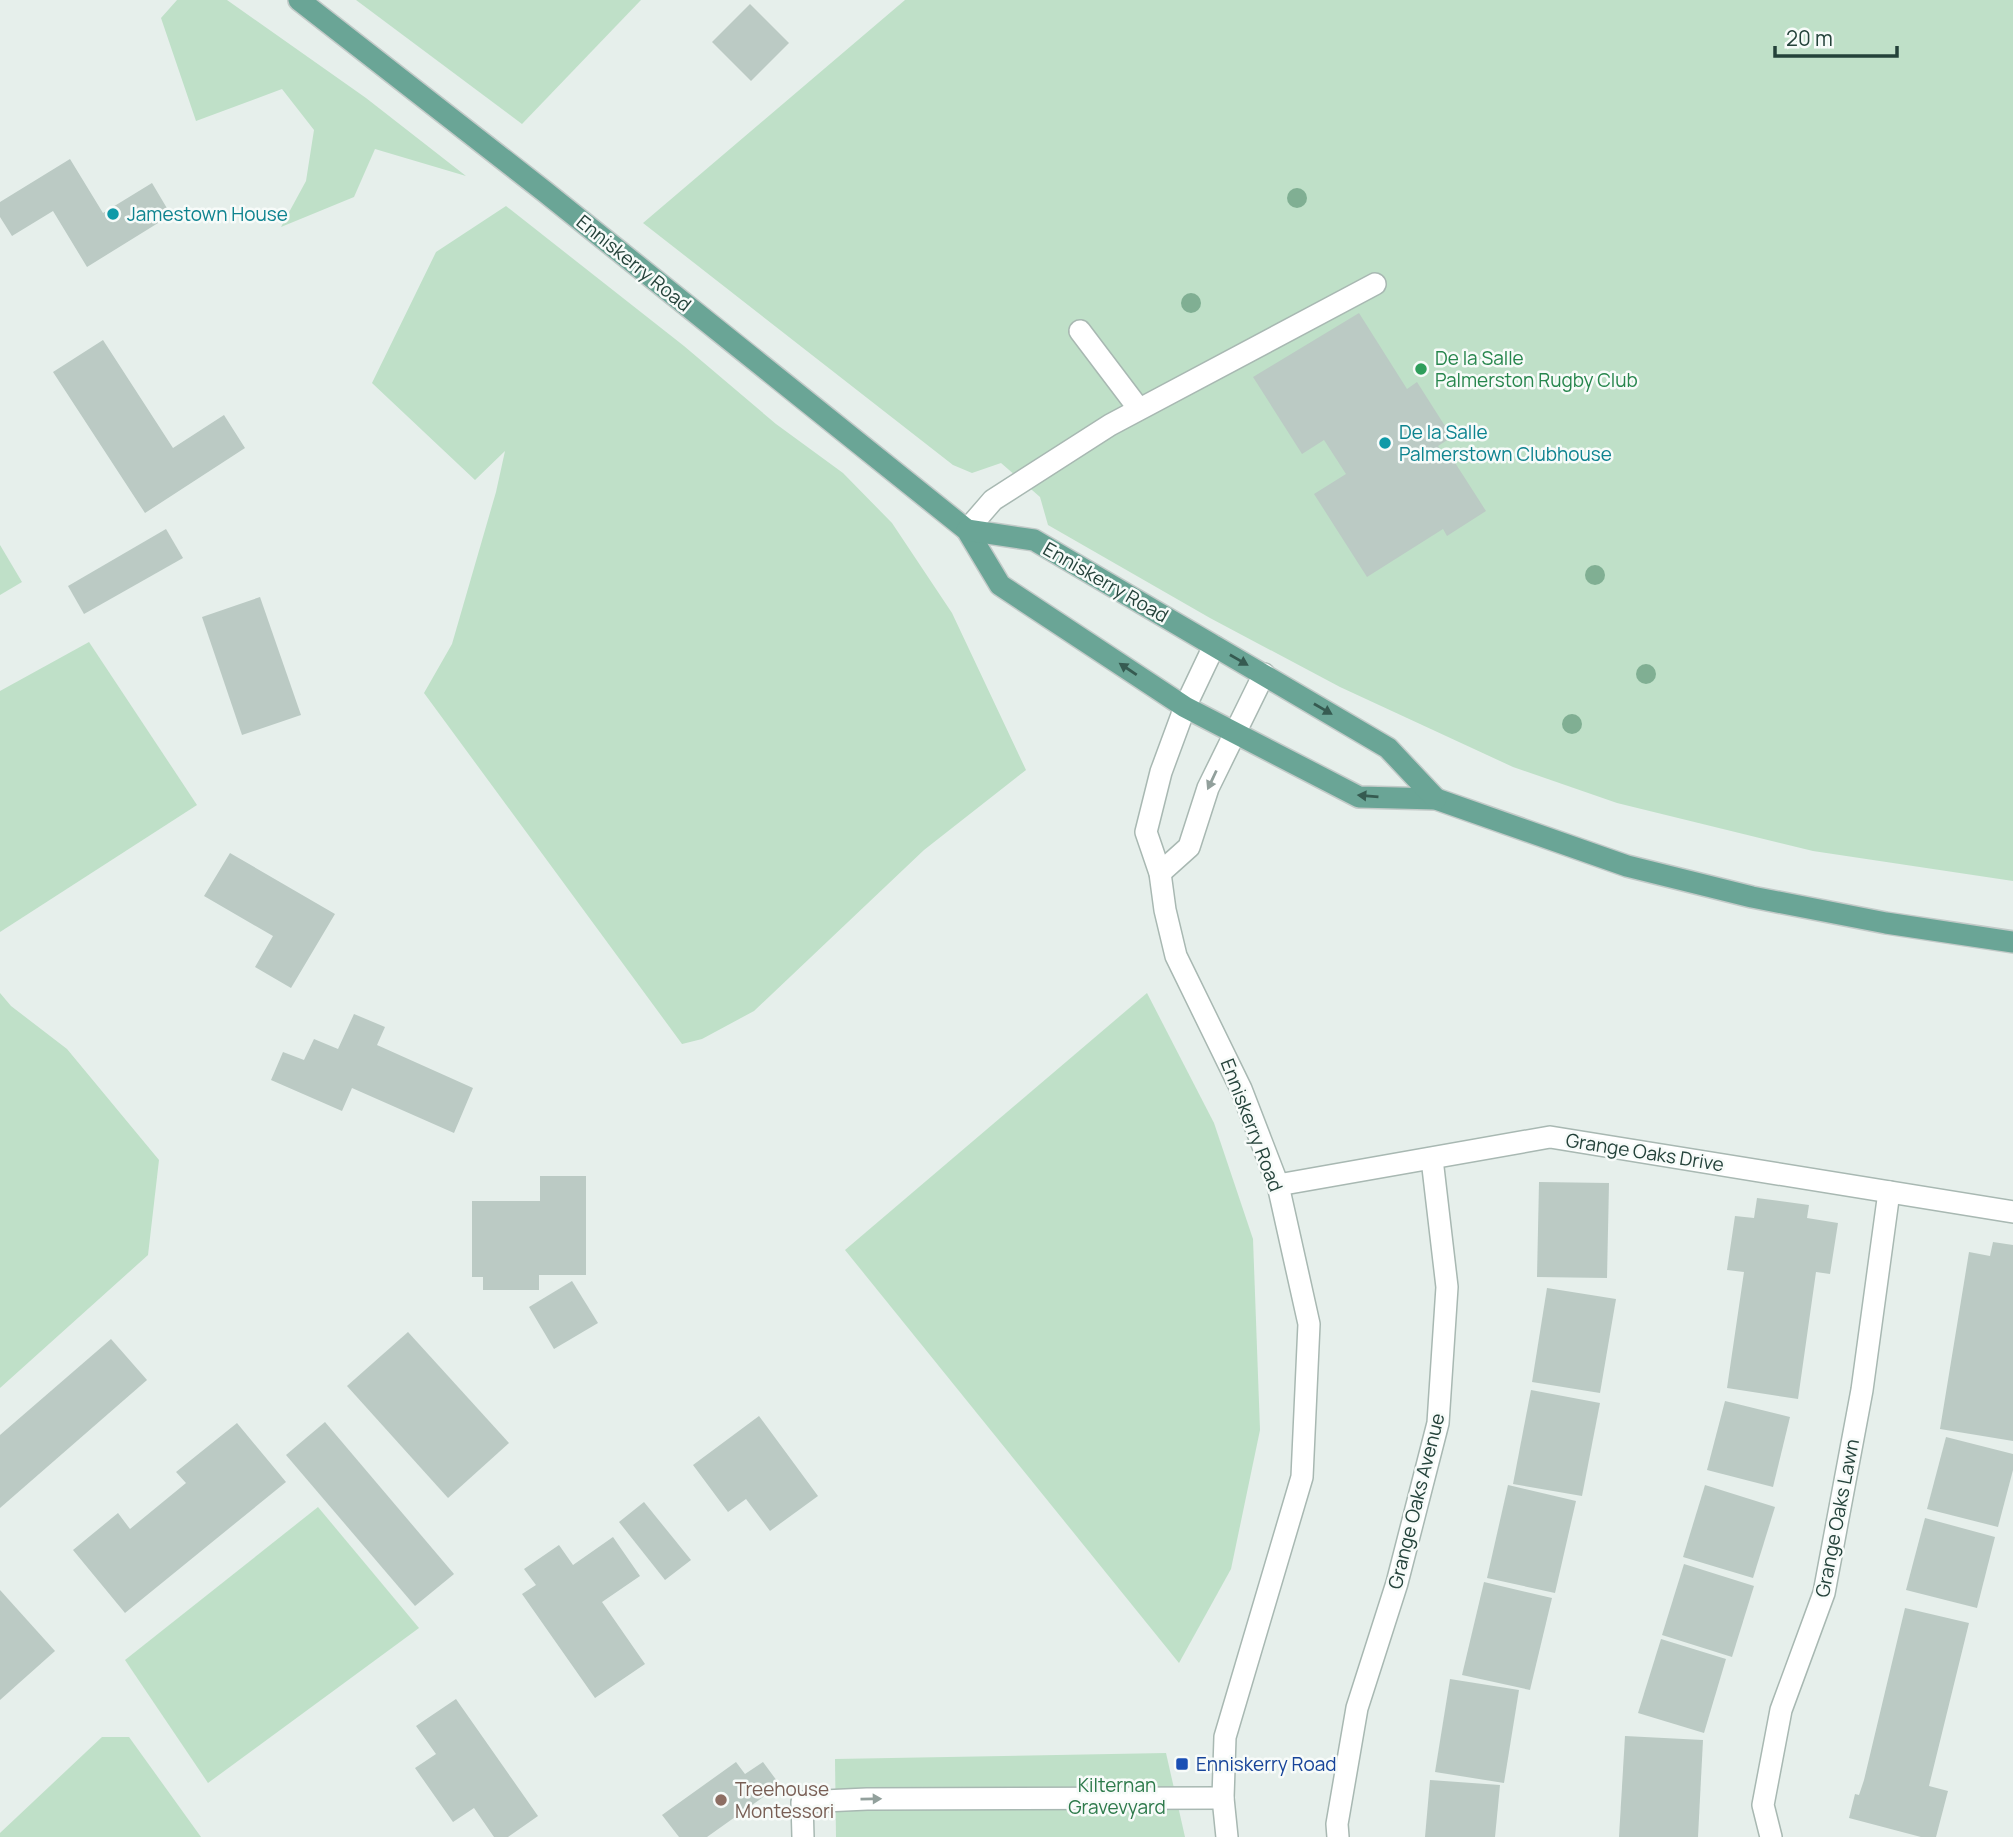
<svg xmlns="http://www.w3.org/2000/svg" width="2013" height="1837" font-family="Manrope,sans-serif">
<style>
.green{fill:#bfe0c8}
.building{fill:#bbcac4}
.lines{fill:none;stroke-linecap:round;stroke-linejoin:round}
.minor-casing{stroke:#a8b8b2;stroke-width:24}
.major-casing{stroke:#c2cac8;stroke-width:24}
.minor{stroke:#fff;stroke-width:21}
.major{stroke:#6aa596;stroke-width:21}
.tree{fill:#80af93}
.oneway{fill:#365b51}
.oneway2{fill:#92a09c}
.culture-dot{fill:#0f9aa8;stroke:#f7fbf9;stroke-width:2.5}
.leisure-dot{fill:#2e9e5b;stroke:#f7fbf9;stroke-width:2.5}
.transit-dot{fill:#1a4fb4;stroke:#f7fbf9;stroke-width:2.5}
.education-dot{fill:#8d6e63;stroke:#f7fbf9;stroke-width:2.5}
.labels{text-anchor:middle;stroke-width:5;stroke-linejoin:round;paint-order:stroke}
.culture-label{font-size:19px;fill:#0d838f;stroke:#f7fbf9;text-anchor:start}
.street-label{font-size:19px;fill:#24423a;stroke:#f7fbf9}
.leisure-label{font-size:19px;fill:#27864d;stroke:#f7fbf9;text-anchor:start}
.transit-label{font-size:19px;fill:#164399;stroke:#f7fbf9;text-anchor:start}
.park-label{font-size:19px;fill:#2d7a4b;stroke:#f7fbf9}
.education-label{font-size:19px;fill:#785e54;stroke:#f7fbf9;text-anchor:start}
</style>
<rect width="100%" height="100%" fill="#e6efeb"/>
<!-- green -->
<g class="green">
<path d="M 177,0 L 227,0 L 366,98 L 466,176 L 375,149 L 354,197 L 281,227 L 306,181 L 314,130 L 282,89 L 196,121 L 161,18 Z"/>
<path d="M 356,0 L 641,0 L 522,124 Z"/>
<path d="M 905,0 L 2013,0 L 2013,881 L 1813,851 L 1617,803 L 1513,767 L 1340,687 L 1210,618 L 1048,525 L 1040,497 L 1001,463 L 972,473 L 953,465 L 643,223 Z"/>
<path d="M 506,206 L 684,346 L 776,424 L 843,473 L 892,523 L 952,613 L 1026,770 L 924,850 L 754,1011 L 702,1039 L 682,1044 L 424,693 L 452,644 L 496,492 L 505,451 L 475,480 L 372,383 L 436,252 Z"/>
<path d="M 0,545 L 22,582 L 0,595 Z"/>
<path d="M 89,642 L 197,805 L 0,932 L 0,691 Z"/>
<path d="M 0,993 L 11,1006 L 67,1049 L 159,1160 L 148,1255 L 0,1388 Z"/>
<path d="M 1147,993 L 1214,1123 L 1253,1239 L 1260,1430 L 1231,1569 L 1179,1663 L 845,1250 Z"/>
<path d="M 318,1507 L 419,1628 L 208,1783 L 125,1660 Z"/>
<path d="M 102,1737 L 129,1737 L 201,1837 L 0,1837 L 0,1833 Z"/>
<path d="M 1166,1753 L 1185,1837 L 836,1837 L 835,1759 Z"/>
</g>
<!-- building -->
<g class="building">
<path d="M 750,4 L 789,43 L 751,81 L 712,42 Z"/>
<path d="M 70,159 L 103,213 L 152,183 L 171,215 L 87,267 L 53,211 L 12,236 L 0,217 L 0,202 Z"/>
<path d="M 1359,313 L 1407,389 L 1417,382 L 1452,437 L 1438,446 L 1448,461 L 1452,458 L 1486,511 L 1447,536 L 1443,529 L 1367,577 L 1314,494 L 1346,474 L 1324,440 L 1302,454 L 1253,377 Z"/>
<path d="M 103,340 L 173,448 L 224,415 L 245,448 L 145,513 L 53,372 Z"/>
<path d="M 166,529 L 183,558 L 84,614 L 68,586 Z"/>
<path d="M 260,597 L 301,715 L 242,735 L 202,617 Z"/>
<path d="M 230,853 L 335,914 L 291,988 L 255,967 L 273,936 L 204,896 Z"/>
<path d="M 354,1014 L 385,1027 L 377,1045 L 473,1088 L 454,1133 L 352,1088 L 342,1111 L 271,1080 L 283,1052 L 304,1060 L 314,1039 L 338,1049 Z"/>
<path d="M 540,1176 L 586,1176 L 586,1275 L 539,1275 L 539,1290 L 483,1290 L 483,1277 L 472,1277 L 472,1201 L 540,1201 Z"/>
<path d="M 1539,1182 L 1609,1183 L 1607,1278 L 1537,1277 Z"/>
<path d="M 1757,1198 L 1809,1205 L 1807,1218 L 1838,1223 L 1830,1274 L 1816,1272 L 1798,1399 L 1727,1388 L 1744,1272 L 1727,1270 L 1735,1216 L 1754,1218 Z"/>
<path d="M 1993,1242 L 2013,1245 L 2013,1441 L 1940,1429 L 1969,1252 L 1990,1256 Z"/>
<path d="M 572,1281 L 598,1323 L 554,1349 L 529,1307 Z"/>
<path d="M 1547,1288 L 1616,1299 L 1600,1393 L 1532,1382 Z"/>
<path d="M 408,1332 L 509,1443 L 448,1498 L 347,1386 Z"/>
<path d="M 111,1339 L 147,1380 L 0,1508 L 0,1435 Z"/>
<path d="M 1531,1390 L 1600,1403 L 1582,1496 L 1513,1484 Z"/>
<path d="M 1725,1401 L 1790,1417 L 1773,1487 L 1707,1470 Z"/>
<path d="M 759,1416 L 818,1496 L 770,1531 L 746,1499 L 728,1512 L 693,1465 Z"/>
<path d="M 325,1422 L 454,1574 L 415,1606 L 286,1455 Z"/>
<path d="M 237,1423 L 286,1482 L 125,1613 L 73,1550 L 118,1513 L 130,1529 L 186,1483 L 176,1472 Z"/>
<path d="M 1946,1437 L 2013,1454 L 2013,1470 L 1998,1527 L 1927,1509 Z"/>
<path d="M 1508,1485 L 1576,1501 L 1555,1593 L 1487,1578 Z"/>
<path d="M 1705,1485 L 1775,1507 L 1753,1578 L 1683,1557 Z"/>
<path d="M 644,1502 L 691,1560 L 665,1580 L 619,1522 Z"/>
<path d="M 1925,1518 L 1995,1537 L 1977,1608 L 1906,1590 Z"/>
<path d="M 613,1537 L 640,1576 L 602,1602 L 645,1664 L 595,1698 L 522,1594 L 536,1585 L 524,1569 L 559,1545 L 573,1565 Z"/>
<path d="M 1684,1564 L 1754,1586 L 1732,1657 L 1662,1635 Z"/>
<path d="M 1484,1582 L 1552,1598 L 1530,1690 L 1462,1675 Z"/>
<path d="M 0,1590 L 55,1651 L 0,1700 Z"/>
<path d="M 1905,1608 L 1969,1623 L 1929,1786 L 1948,1791 L 1936,1837 L 1921,1837 L 1849,1818 L 1855,1794 L 1859,1795 L 1864,1780 Z"/>
<path d="M 1661,1639 L 1726,1659 L 1704,1733 L 1638,1713 Z"/>
<path d="M 1450,1679 L 1519,1690 L 1504,1783 L 1435,1772 Z"/>
<path d="M 456,1699 L 538,1816 L 508,1837 L 494,1837 L 474,1808 L 453,1822 L 415,1768 L 436,1754 L 416,1726 Z"/>
<path d="M 1625,1736 L 1703,1740 L 1698,1837 L 1619,1837 Z"/>
<path d="M 736,1762 L 745,1774 L 763,1762 L 780,1785 L 707,1837 L 679,1837 L 662,1815 Z"/>
<path d="M 1430,1780 L 1500,1785 L 1495,1837 L 1425,1837 Z"/>
</g>
<g class="lines">
<defs>
<g id="minor">
<path d="M 1080,331 L 1139,409"/>
<path d="M 967,530 L 993,500 L 1110,425 L 1375,284"/>
<path d="M 1214,646 L 1185,707 L 1161,772 L 1146,832 L 1160,873 L 1165,910 L 1176,956 L 1241,1089 L 1278,1185 L 1309,1324 L 1302,1477 L 1225,1737 L 1223,1798 L 1227,1837"/>
<path d="M 1160,873 L 1189,847 L 1208,788 L 1264,674"/>
<path d="M 1278,1185 L 1550,1137 L 2013,1212"/>
<path d="M 803,1837 L 802,1802 L 867,1799 L 1223,1798"/>
<path d="M 1338,1837 L 1337,1824 L 1357,1708 L 1397,1583 L 1438,1423 L 1447,1287 L 1432,1159"/>
<path d="M 1771,1837 L 1763,1805 L 1781,1710 L 1824,1593 L 1862,1390 L 1889,1192"/>
</g>
<g id="major">
<path d="M 299,0 L 544,191 L 967,530 L 1000,585 L 1185,707 L 1359,797 L 1436,799 L 1627,866 L 1752,897 L 1886,923 L 2013,942"/>
<path d="M 967,530 L 1034,540 L 1388,748 L 1436,799"/>
</g>
</defs>
<!-- minor casing -->
<use href="#minor" class="minor-casing"/>
<!-- major casing -->
<use href="#major" class="major-casing"/>
<!-- minor -->
<use href="#minor" class="minor"/>
<!-- major -->
<use href="#major" class="major"/>
</g>
<!-- trees -->
<g class="tree">
<circle cx="1297" cy="198" r="10"/>
<circle cx="1191" cy="303" r="10"/>
<circle cx="1595" cy="575" r="10"/>
<circle cx="1646" cy="674" r="10"/>
<circle cx="1572" cy="724" r="10"/>
</g>
<!-- one-way arrows -->
<defs><path id="oneway-solid" d="M-6-.8H1V-3.2L6.5 0L1 3.2V.8H-6Z" transform="scale(1.75)"/></defs>
<g class="oneway">
<use href="#oneway-solid" transform="translate(1239 660) rotate(30)"/>
<use href="#oneway-solid" transform="translate(1128 669) rotate(-146)"/>
<use href="#oneway-solid" transform="translate(1323 709) rotate(30)"/>
<use href="#oneway-solid" transform="translate(1368 796) rotate(-175)"/>
</g>
<g class="oneway2">
<use href="#oneway-solid" transform="translate(1212 780) rotate(115)"/>
<use href="#oneway-solid" transform="translate(871 1799) rotate(-1)"/>
</g>
<!-- markers -->
<g class="culture-dot">
<circle cx="113" cy="214" r="7"/>
<circle cx="1385" cy="443" r="7"/>
</g>
<circle class="leisure-dot" cx="1421" cy="369" r="7"/>
<rect class="transit-dot" x="1175" y="1757" width="14" height="14" rx="3.5"/>
<circle class="education-dot" cx="721" cy="1800" r="7"/>
<g class="labels">
<!-- culture labels -->
<g class="culture-label">
<text x="127" y="221">Jamestown House</text>
<text x="1399" y="439">De la Salle<tspan x="1399" dy="22">Palmerstown Clubhouse</tspan></text>
</g>
<!-- street labels -->
<g class="street-label">
<text transform="translate(634 263) rotate(39)" y="7">Enniskerry Road</text>
<text transform="translate(1106 582) rotate(30)" y="7">Enniskerry Road</text>
<text transform="translate(1252 1125) rotate(69)" y="7">Enniskerry Road</text>
<text transform="translate(1645 1152) rotate(9)" y="7">Grange Oaks Drive</text>
<text transform="translate(1416 1501) rotate(-76)" y="7">Grange Oaks Avenue</text>
<text transform="translate(1837 1518) rotate(-79)" y="7">Grange Oaks Lawn</text>
</g>
<!-- leisure labels -->
<g class="leisure-label">
<text x="1435" y="365">De la Salle<tspan x="1435" dy="22">Palmerston Rugby Club</tspan></text>
</g>
<!-- transit labels -->
<g class="transit-label">
<text x="1196" y="1771">Enniskerry Road</text>
</g>
<!-- park labels -->
<g class="park-label">
<text x="1117" y="1792">Kilternan<tspan x="1117" dy="22">Gravevyard</tspan></text>
</g>
<!-- education labels -->
<g class="education-label">
<text x="735" y="1796">Treehouse<tspan x="735" dy="22">Montessori</tspan></text>
</g>
</g>
<!-- scale -->
<path d="M1775 46v10h122v-10" fill="none" stroke="#24423a" stroke-width="3.5"/>
<text x="1786" y="46" font-size="21" fill="#24423a" stroke="#f7fbf9" stroke-width="5" paint-order="stroke">20 m</text>
</svg>
